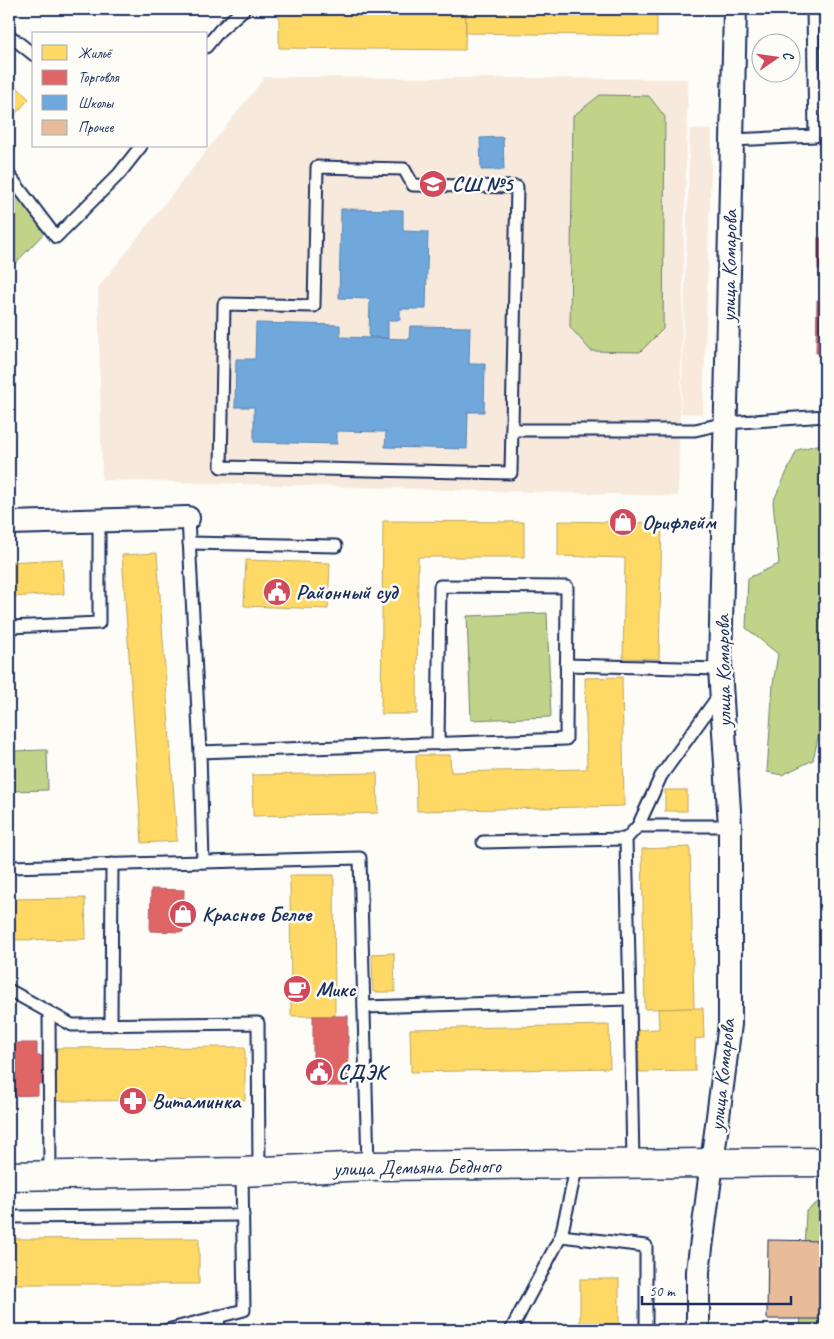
<svg xmlns="http://www.w3.org/2000/svg" width="834" height="1339" font-family="Caveat,sans-serif">
<style>
.built{fill:#f7e9db}
.green{fill:#c0d388;stroke:#6e8173}
.homes{fill:#ffd966;stroke:#bba664}
.shops{fill:#e06666;stroke:#a55664}
.schools{fill:#6fa8dc;stroke:#5684b6}
.building{fill:#e9bc99;stroke:#1b2f5e}
.lines{fill:none;stroke-linecap:round;stroke-linejoin:round}
.lane-casing{stroke:#1b2f5e;stroke-width:15}
.street-casing{stroke:#1b2f5e;stroke-width:26}
.secondary-casing{stroke:#1b2f5e;stroke-width:31}
.lane{stroke:#fdfcf7;stroke-width:11}
.street{stroke:#fdfcf7;stroke-width:22}
.secondary{stroke:#fdfcf7;stroke-width:28}
.labels{text-anchor:middle;stroke-width:5;stroke-linejoin:round;paint-order:stroke}
.poi-label{font-size:21px;font-weight:bold;fill:#1b2f5e;stroke:#fdfcf7;text-anchor:start}
.street-label{font-size:21px;fill:#1b2f5e;stroke:#fdfcf7}
</style>
<rect width="100%" height="100%" fill="#fdfcf7"/>
<filter id="ink" filterUnits="userSpaceOnUse"><feTurbulence type="fractalNoise" baseFrequency=".02" numOctaves="2"/><feDisplacementMap in="SourceGraphic" scale="10" xChannelSelector="R" yChannelSelector="G"/><feConvolveMatrix kernelMatrix="1 2 1 2 8 2 1 2 1" color-interpolation-filters="sRGB"/></filter>
<g filter="url(#ink)">
<!-- built -->
<g class="built">
<path d="M 265,77 L 688,79 L 678,496 L 102,480 L 98,288 Z"/>
<path d="M 690,129 L 712,130 L 703,414 L 681,413 Z"/>
</g>
<!-- green -->
<g class="green">
<path d="M 600,95 L 649,96 L 665,117 L 663,329 L 640,352 L 591,351 L 570,327 L 573,116 Z"/>
<path d="M 11,188 L 46,231 L 9,270 L 9,190 Z"/>
<path d="M 825,443 L 825,715 L 823,716 L 813,760 L 782,775 L 767,772 L 773,684 L 778,654 L 746,628 L 748,578 L 779,564 L 773,502 L 797,450 Z"/>
<path d="M 547,613 L 551,717 L 471,720 L 467,616 Z"/>
<path d="M 47,750 L 48,790 L 9,791 L 9,751 Z"/>
<path d="M 825,1197 L 825,1330 L 800,1330 L 806,1211 Z"/>
</g>
<!-- homes -->
<g class="homes">
<path d="M 279,9 L 466,11 L 465,50 L 279,48 Z"/>
<path d="M 466,9 L 657,9 L 657,36 L 466,33 Z"/>
<path d="M 9,79 L 29,99 L 9,121 Z"/>
<path d="M 383,521 L 524,522 L 524,557 L 418,557 L 417,714 L 381,714 Z"/>
<path d="M 558,521 L 662,523 L 659,659 L 623,658 L 625,558 L 558,556 Z"/>
<path d="M 157,553 L 177,841 L 142,843 L 122,555 Z"/>
<path d="M 62,559 L 64,594 L 9,597 L 9,562 Z"/>
<path d="M 246,560 L 330,563 L 328,609 L 244,606 Z"/>
<path d="M 622,677 L 624,806 L 417,811 L 416,755 L 450,755 L 451,772 L 587,769 L 585,678 Z"/>
<path d="M 377,773 L 378,813 L 253,816 L 252,775 Z"/>
<rect x="665" y="790" width="22" height="21"/>
<path d="M 690,847 L 694,1008 L 645,1009 L 642,849 Z"/>
<path d="M 290,875 L 334,875 L 335,1016 L 291,1016 Z"/>
<path d="M 85,898 L 86,939 L 9,940 L 9,899 Z"/>
<path d="M 394,953 L 395,992 L 373,992 L 372,954 Z"/>
<path d="M 694,1008 L 703,1008 L 704,1038 L 695,1039 L 695,1071 L 639,1072 L 638,1030 L 659,1029 L 658,1009 Z"/>
<path d="M 609,1025 L 610,1068 L 411,1072 L 410,1029 Z"/>
<path d="M 245,1047 L 245,1100 L 55,1101 L 55,1048 Z"/>
<path d="M 199,1238 L 199,1284 L 9,1284 L 9,1239 Z"/>
<rect x="580" y="1279" width="39" height="51"/>
</g>
<!-- shops -->
<g class="shops">
<path d="M 820,154 L 825,155 L 825,204 L 819,204 Z"/>
<rect x="818" y="238" width="7" height="31"/>
<path d="M 817,300 L 825,301 L 825,353 L 816,353 Z"/>
<path d="M 151,889 L 184,890 L 183,932 L 150,931 Z"/>
<rect x="313" y="1016" width="35" height="70"/>
<path d="M 9,1043 L 37,1043 L 37,1056 L 45,1056 L 45,1084 L 38,1084 L 38,1095 L 9,1096 Z"/>
</g>
<!-- schools -->
<g class="schools">
<path d="M 503,137 L 504,170 L 481,170 L 480,138 Z"/>
<path d="M 341,209 L 403,210 L 403,231 L 428,232 L 426,309 L 400,309 L 400,320 L 388,320 L 388,338 L 369,337 L 370,299 L 339,298 Z"/>
<path d="M 256,323 L 340,325 L 340,337 L 409,339 L 410,326 L 470,327 L 469,364 L 485,364 L 484,412 L 468,412 L 467,449 L 385,447 L 386,432 L 337,431 L 337,444 L 254,442 L 254,407 L 235,407 L 236,359 L 255,359 Z"/>
</g>
<!-- building -->
<path class="building" d="M 768,1240 L 825,1241 L 825,1319 L 767,1319 Z"/>
<g class="lines">
<defs>
<g id="lane">
<path d="M 9,35 L 34,55"/>
<path d="M 206,47 L 220,30 L 244,9"/>
<path d="M 732,140 L 815,136 L 813,9"/>
<path d="M 317,167 L 404,169 L 413,185 L 517,187 L 511,473 L 221,467 L 224,304 L 314,306 Z"/>
<path d="M 9,175 L 56,237 L 119,174 L 141,146"/>
<path d="M 512,430 L 695,430 L 726,423 L 825,416"/>
<path d="M 188,518 L 200,752 L 203,862"/>
<path d="M 189,543 L 336,546"/>
<path d="M 9,627 L 99,623 L 99,522"/>
<path d="M 566,665 L 720,669"/>
<path d="M 200,752 L 566,739 L 567,587 L 440,586 L 438,744"/>
<path d="M 638,826 L 661,776 L 719,695"/>
<path d="M 483,842 L 626,839"/>
<path d="M 9,867 L 360,858 L 368,1166"/>
<path d="M 9,990 L 72,1025 L 258,1023 L 259,1171"/>
<path d="M 630,999 L 633,1163"/>
<path d="M 364,1007 L 630,999 L 626,839 L 638,826 L 730,826"/>
<path d="M 49,1013 L 50,1175"/>
<path d="M 111,1025 L 112,864"/>
<path d="M 9,1217 L 243,1215"/>
<path d="M 561,1236 L 646,1246 L 646,1330"/>
<path d="M 218,1316 L 219,1330"/>
<path d="M 167,1330 L 244,1310 L 242,1172"/>
<path d="M 511,1330 L 561,1236 L 577,1165"/>
</g>
<g id="street">
<path d="M 9,523 L 188,518"/>
<path d="M 698,1330 L 698,1271 L 730,1024 L 730,826 L 720,669 L 735,9"/>
</g>
<path id="secondary" d="M 9,1176 L 242,1172 L 368,1166 L 825,1162"/>
</defs>
<!-- lane casing -->
<use href="#lane" class="lane-casing"/>
<!-- street casing -->
<use href="#street" class="street-casing"/>
<!-- secondary casing -->
<use href="#secondary" class="secondary-casing"/>
<!-- lane -->
<use href="#lane" class="lane"/>
<!-- street -->
<use href="#street" class="street"/>
<!-- secondary -->
<use href="#secondary" class="secondary"/>
</g>
</g>
<!-- icons -->
<defs>
<symbol id="school-disc" viewBox="-11 -11 22 22"><circle r="9.5" fill="#d1495b" stroke="#fdfcf7"/><path d="M0-5L7-2L0 1L-7-2ZM-4 1L0 2.5L4 1V4Q0 6-4 4Z" fill="#fff"/></symbol>
<symbol id="shop-disc" viewBox="-11 -11 22 22"><circle r="9.5" fill="#d1495b" stroke="#fdfcf7"/><path d="M-5-2.5h2.3a2.7 3.5 0 0 1 5.4 0H5L5.5 6h-11ZM-1.5-2.5h3a1.5 2.3 0 0 0-3 0Z" fill="#fff"/></symbol>
<symbol id="civic-disc" viewBox="-11 -11 22 22"><circle r="9.5" fill="#d1495b" stroke="#fdfcf7"/><path d="M-.6-6.5H3V-4.5H.6V-3L4-1V1h2V6H-6V1h2V-1L-.6-3ZM-1.2 2.5V6h2.4V2.5Z" fill="#fff"/></symbol>
<symbol id="cafe-disc" viewBox="-11 -11 22 22"><circle r="9.5" fill="#d1495b" stroke="#fdfcf7"/><path d="M-5.5-4.5H6V0H3Q3 3.5 0 3.5H-2.5Q-5.5 3.5-5.5 0ZM3-3.2v2h1.7v-2ZM-6 4.5H4V6H-6Z" fill="#fff"/></symbol>
<symbol id="pharmacy-disc" viewBox="-11 -11 22 22"><circle r="9.5" fill="#d1495b" stroke="#fdfcf7"/><path d="M-2-6h4v4h4v4h-4v4h-4v-4h-4v-4h4Z" fill="#fff"/></symbol>
</defs>
<g fill-rule="evenodd">
<use href="#school-disc" x="417" y="168" width="32" height="32"/>
<use href="#shop-disc" x="607" y="506" width="32" height="32"/>
<use href="#civic-disc" x="261" y="576" width="32" height="32"/>
<use href="#shop-disc" x="167" y="898" width="32" height="32"/>
<use href="#cafe-disc" x="281" y="973" width="32" height="32"/>
<use href="#civic-disc" x="303" y="1056" width="32" height="32"/>
<use href="#pharmacy-disc" x="117" y="1085" width="32" height="32"/>
</g>
<g class="labels">
<!-- poi labels -->
<g class="poi-label">
<text x="452" y="191">СШ №5</text>
<text x="642" y="529">Орифлейм</text>
<text x="296" y="599">Районный суд</text>
<text x="202" y="921">Красное Белое</text>
<text x="316" y="996">Микс</text>
<text x="338" y="1079">СДЭК</text>
<text x="152" y="1108">Витаминка</text>
</g>
<!-- street labels -->
<g class="street-label">
<text transform="translate(729 266) rotate(-89)" y="7">улица Комарова</text>
<text transform="translate(723 671) rotate(-91)" y="7">улица Комарова</text>
<text transform="translate(722 1075) rotate(-84)" y="7">улица Комарова</text>
<text transform="translate(417 1167) rotate(-1)" y="7">улица Демьяна Бедного</text>
</g>
</g>
<!-- margin -->
<rect width="834" height="1339" fill="none" stroke="#fdfcf7" stroke-width="30"/>
<rect x="15" y="15" width="804" height="1309" fill="none" stroke="#1b2f5e" stroke-width="2" filter="url(#ink)"/>
<!-- legend -->
<rect x="32" y="32" width="175" height="115" fill="#fdfcf7" stroke="#a3aaba"/>
<rect x="42" y="45" width="25" height="15" fill="#ffd966" stroke="#a3aaba"/>
<text x="78" y="58" font-size="15" fill="#1b2f5e">Жильё</text>
<rect x="42" y="70" width="25" height="15" fill="#e06666" stroke="#a3aaba"/>
<text x="78" y="82" font-size="15" fill="#1b2f5e">Торговля</text>
<rect x="42" y="95" width="25" height="15" fill="#6fa8dc" stroke="#a3aaba"/>
<text x="78" y="108" font-size="15" fill="#1b2f5e">Школы</text>
<rect x="42" y="120" width="25" height="15" fill="#e9bc99" stroke="#a3aaba"/>
<text x="78" y="132" font-size="15" fill="#1b2f5e">Прочее</text>
<!-- north arrow -->
<g transform="translate(776 58) rotate(77)"><circle r="24" fill="#fdfcf7" stroke="#a3aaba"/>
<path d="M0-4L9 19L0 12L-9 19Z" fill="#d1495b"/>
<text y="-8" font-size="14" font-weight="bold" text-anchor="middle" fill="#1b2f5e">С</text>
</g>
<!-- scale -->
<path d="M642 1296v8h149v-8" fill="none" stroke="#1b2f5e" stroke-width="2.5"/>
<text x="649" y="1296" font-size="15" fill="#1b2f5e" stroke="#fdfcf7" stroke-width="4" paint-order="stroke">50 m</text>
</svg>
